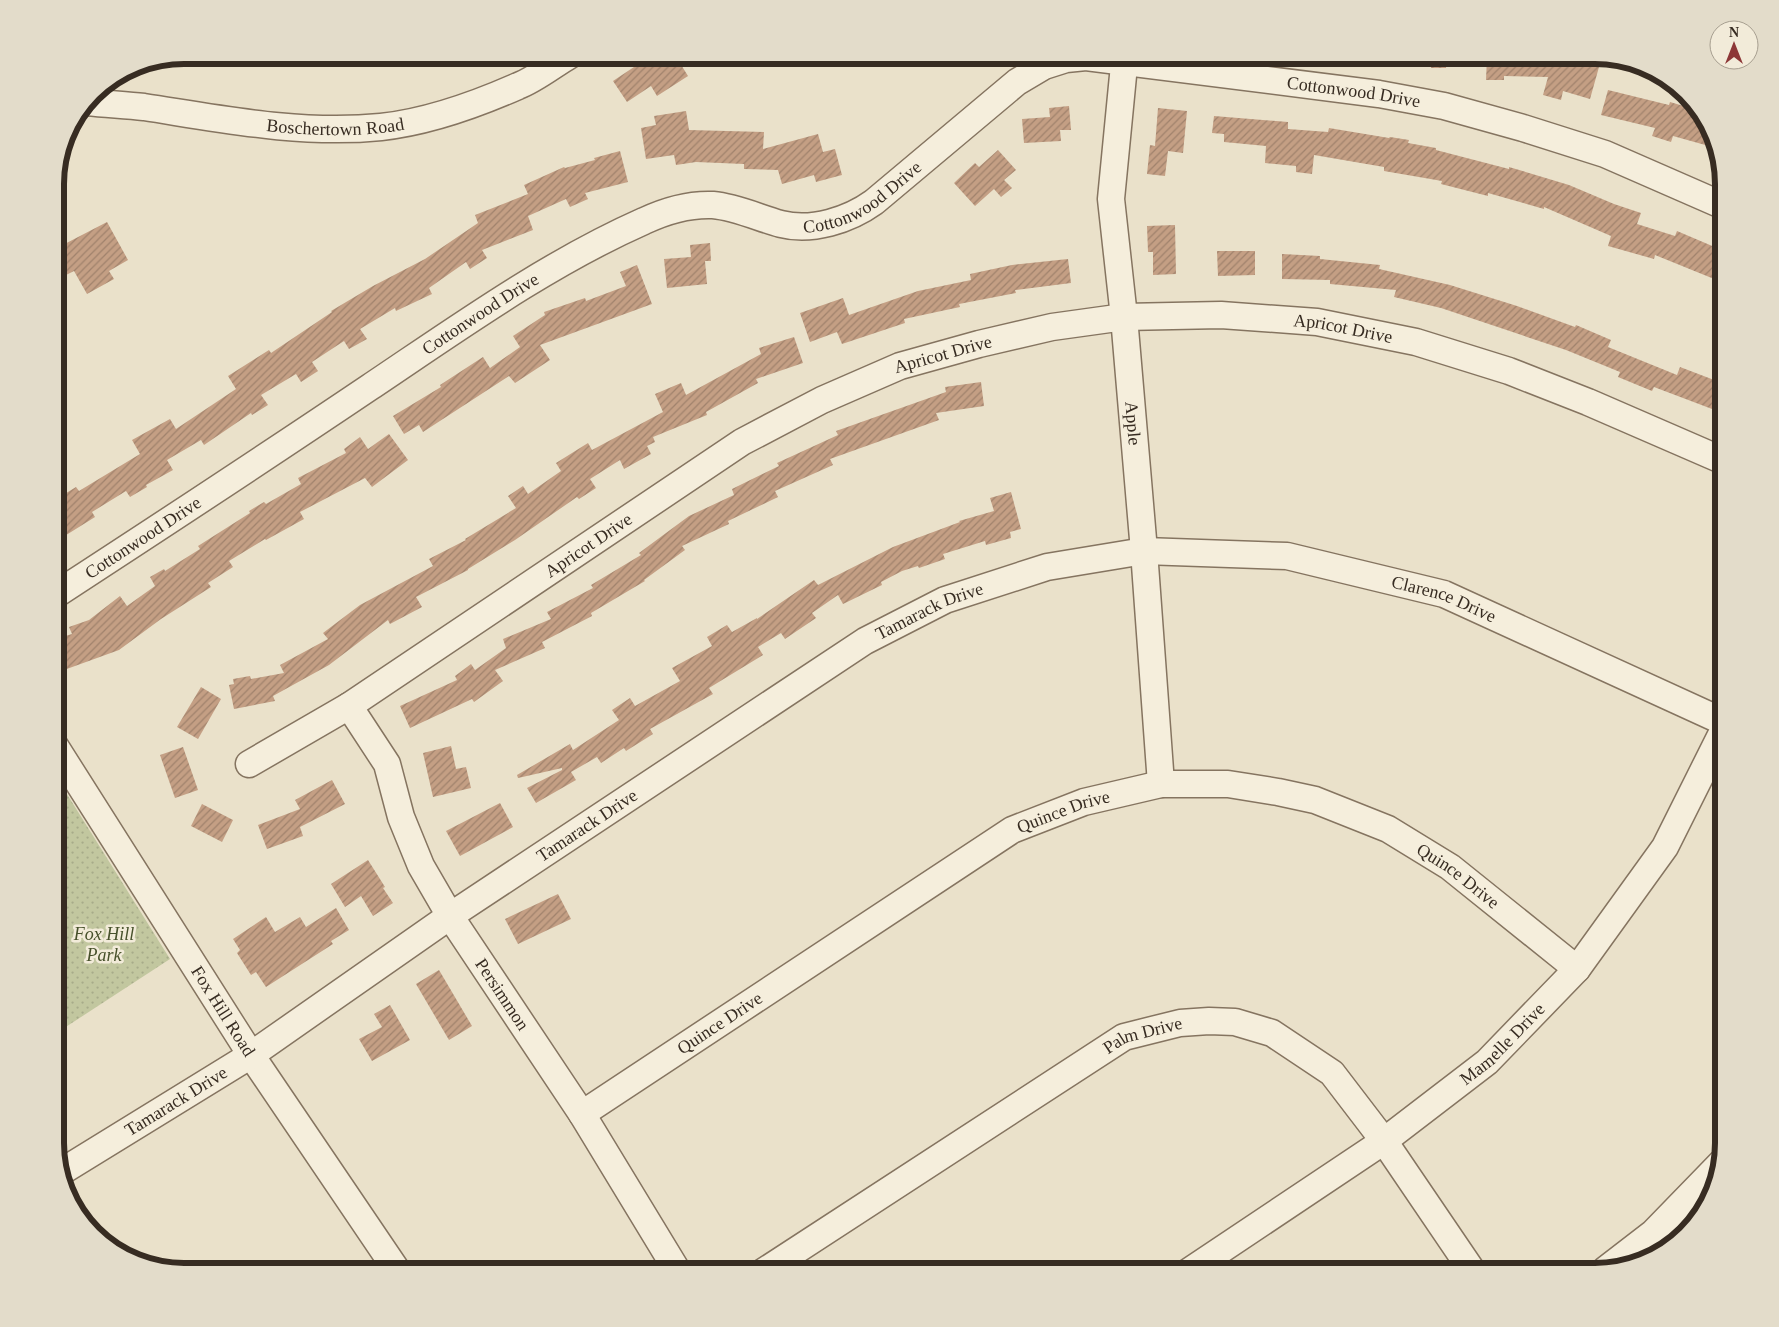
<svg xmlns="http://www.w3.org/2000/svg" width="1779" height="1327" font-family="Georgia,serif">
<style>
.park{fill:url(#park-dots)}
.building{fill:url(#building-hatch)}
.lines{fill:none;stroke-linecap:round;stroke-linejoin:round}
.minor-casing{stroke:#857460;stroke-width:29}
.minor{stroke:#f5eedc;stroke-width:26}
.labels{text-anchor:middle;stroke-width:5;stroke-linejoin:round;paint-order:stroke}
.street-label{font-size:18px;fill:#372c22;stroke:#f2ebd9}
.park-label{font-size:18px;font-style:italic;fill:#47512b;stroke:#f2ebd9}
.rim{fill:none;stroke:#372c22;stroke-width:6}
</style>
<defs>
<pattern id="park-dots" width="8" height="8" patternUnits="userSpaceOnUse" patternTransform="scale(1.25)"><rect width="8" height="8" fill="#c2c79f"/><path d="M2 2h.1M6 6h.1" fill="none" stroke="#a7ab89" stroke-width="1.8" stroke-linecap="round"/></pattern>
<pattern id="building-hatch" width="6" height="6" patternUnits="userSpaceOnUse" patternTransform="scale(1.25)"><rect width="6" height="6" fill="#c49f84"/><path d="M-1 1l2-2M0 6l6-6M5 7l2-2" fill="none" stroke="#a0826c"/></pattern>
</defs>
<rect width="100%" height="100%" fill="#eae1ca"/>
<!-- park -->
<path class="park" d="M 55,775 L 170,959 L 55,1034 Z"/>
<!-- building -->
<g class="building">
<path d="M 652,55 L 675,55 L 688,76 L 657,96 L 651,86 L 627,102 L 613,81 Z"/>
<path d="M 1431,55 L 1447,55 L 1446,68 L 1431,68 Z"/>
<path d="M 1554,55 L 1599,67 L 1590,99 L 1563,91 L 1561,100 L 1543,95 L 1548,77 L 1504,76 L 1504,80 L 1486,80 L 1487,57 L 1553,59 Z"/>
<path d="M 1608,90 L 1669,105 L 1670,102 L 1697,110 L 1711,127 L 1716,148 L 1673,136 L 1671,142 L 1652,136 L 1655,128 L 1601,115 Z"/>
<path d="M 1069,106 L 1071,130 L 1060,130 L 1061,141 L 1024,143 L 1022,119 L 1050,117 L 1049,108 Z"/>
<path d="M 1158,108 L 1187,111 L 1183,153 L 1168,151 L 1165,176 L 1147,174 L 1150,145 L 1155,146 Z"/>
<path d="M 686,111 L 689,130 L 764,132 L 763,149 L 818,134 L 823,152 L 835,149 L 842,175 L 816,182 L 814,175 L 782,184 L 778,170 L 744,169 L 744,164 L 696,162 L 676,165 L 674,155 L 646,159 L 641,128 L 656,125 L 654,116 Z"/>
<path d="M 1214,116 L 1288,122 L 1288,129 L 1328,132 L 1329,128 L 1389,138 L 1390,137 L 1409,140 L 1408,143 L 1436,148 L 1436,150 L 1509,169 L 1509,167 L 1569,185 L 1614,204 L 1641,213 L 1637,224 L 1675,236 L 1677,231 L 1724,251 L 1724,283 L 1655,255 L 1654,259 L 1608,246 L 1611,236 L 1544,207 L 1544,209 L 1488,193 L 1488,196 L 1441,184 L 1442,181 L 1384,171 L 1384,167 L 1314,155 L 1312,174 L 1296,172 L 1296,166 L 1265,163 L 1266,146 L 1224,142 L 1224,134 L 1212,133 Z"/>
<path d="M 998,150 L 1016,170 L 1004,180 L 1012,188 L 1001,197 L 994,189 L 975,206 L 954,183 L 975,163 L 979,167 Z"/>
<path d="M 620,151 L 628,182 L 585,193 L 588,199 L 570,207 L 566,199 L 528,216 L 533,230 L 482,250 L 487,258 L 470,269 L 466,262 L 429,288 L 432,294 L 396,311 L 395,308 L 360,329 L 367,339 L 349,349 L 344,341 L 312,362 L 318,371 L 301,382 L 296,374 L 261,395 L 268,405 L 252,415 L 251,413 L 204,445 L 201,440 L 167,460 L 173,470 L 146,485 L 147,487 L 130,497 L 126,491 L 92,512 L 95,517 L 55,542 L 55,500 L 76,487 L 79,491 L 140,454 L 132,440 L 170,419 L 176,429 L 236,389 L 228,376 L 269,350 L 271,353 L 332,312 L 331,311 L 373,286 L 425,259 L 478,223 L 475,215 L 528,194 L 524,185 L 564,167 L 565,168 L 595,160 L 594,158 Z"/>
<path d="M 107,222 L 128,260 L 109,271 L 114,279 L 87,294 L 74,271 L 64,276 L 55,261 L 55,249 Z"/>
<path d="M 1175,225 L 1176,274 L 1153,275 L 1153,252 L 1148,252 L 1147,226 Z"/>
<path d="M 710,243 L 711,261 L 705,261 L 707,284 L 667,288 L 664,259 L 691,257 L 690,245 Z"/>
<path d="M 1217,251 L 1255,251 L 1255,275 L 1218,276 Z"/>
<path d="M 1282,254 L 1320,256 L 1320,259 L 1380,265 L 1379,269 L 1450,285 L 1517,306 L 1575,327 L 1576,325 L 1611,340 L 1608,347 L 1677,375 L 1680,367 L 1722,383 L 1712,409 L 1654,387 L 1652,391 L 1618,377 L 1620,372 L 1566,350 L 1441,308 L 1394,297 L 1396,290 L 1330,284 L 1330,280 L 1282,279 Z"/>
<path d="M 1068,259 L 1071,283 L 1015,290 L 1016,293 L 959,304 L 960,307 L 904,319 L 905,323 L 842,344 L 837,332 L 810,342 L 800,313 L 843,298 L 849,315 L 918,291 L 971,280 L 970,274 L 1012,265 Z"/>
<path d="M 637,265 L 652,304 L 540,345 L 550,360 L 515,383 L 509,376 L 423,432 L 419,425 L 404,434 L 393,416 L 441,387 L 440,385 L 483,357 L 490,368 L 520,347 L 513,336 L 545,315 L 544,312 L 585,298 L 586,301 L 626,286 L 620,272 Z"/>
<path d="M 794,337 L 803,363 L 756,379 L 758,383 L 706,412 L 707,415 L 653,437 L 655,442 L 647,446 L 651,454 L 624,469 L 620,460 L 590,479 L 596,488 L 579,499 L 577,497 L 515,540 L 468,569 L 468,570 L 416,597 L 422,607 L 390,624 L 388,620 L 329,665 L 273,696 L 275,701 L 234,709 L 229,685 L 234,684 L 233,679 L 250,676 L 251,679 L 284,673 L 280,665 L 328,639 L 323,633 L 360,605 L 433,566 L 429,559 L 466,540 L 465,539 L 516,508 L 508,496 L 523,486 L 528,494 L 561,471 L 556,463 L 588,443 L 592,450 L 663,412 L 655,394 L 681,383 L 686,395 L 761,354 L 759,348 Z"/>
<path d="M 981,382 L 984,406 L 936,413 L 939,420 L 830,459 L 833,465 L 775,491 L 778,497 L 728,521 L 729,524 L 682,546 L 685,550 L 644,580 L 645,581 L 591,613 L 592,616 L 542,642 L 545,648 L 495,670 L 503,681 L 474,702 L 472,699 L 410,728 L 400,706 L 457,680 L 455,676 L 471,664 L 475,670 L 506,648 L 503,639 L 551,619 L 547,612 L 593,588 L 591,585 L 641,555 L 639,553 L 689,516 L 734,495 L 732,489 L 779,466 L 777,463 L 838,435 L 836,431 L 946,392 L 945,387 Z"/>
<path d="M 389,434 L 408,460 L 372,487 L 365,478 L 300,512 L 304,519 L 266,540 L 265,539 L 229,561 L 233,567 L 208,583 L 211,587 L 161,619 L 119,650 L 64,670 L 55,645 L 55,639 L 72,634 L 69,627 L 89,620 L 120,596 L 127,606 L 155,586 L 150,577 L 164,569 L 165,571 L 200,549 L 198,546 L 250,513 L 249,511 L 264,502 L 266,504 L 301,484 L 298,478 L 346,453 L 344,449 L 360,437 L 368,449 Z"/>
<path d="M 1011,492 L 1021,529 L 1010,532 L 1011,538 L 986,545 L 985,541 L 943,554 L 945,559 L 919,568 L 918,566 L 902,571 L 881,582 L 882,585 L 843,604 L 838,595 L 812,613 L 816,618 L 785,639 L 781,633 L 758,647 L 763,655 L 709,688 L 713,694 L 650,729 L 653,734 L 626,751 L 624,748 L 601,763 L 597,757 L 571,772 L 576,780 L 536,803 L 527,788 L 562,770 L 562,768 L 518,778 L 517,775 L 570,744 L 573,750 L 619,720 L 612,710 L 630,698 L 635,706 L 680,681 L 672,668 L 712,646 L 707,637 L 727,625 L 732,632 L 757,618 L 757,619 L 814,580 L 818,585 L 893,547 L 960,522 L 959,521 L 994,511 L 990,498 Z"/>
<path d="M 201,687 L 221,699 L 198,739 L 177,727 Z"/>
<path d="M 451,746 L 456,769 L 466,767 L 471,788 L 433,797 L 423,753 Z"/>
<path d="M 183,747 L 198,790 L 175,798 L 160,755 Z"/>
<path d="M 332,780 L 345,804 L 300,827 L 303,836 L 267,849 L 258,825 L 300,809 L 295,800 Z"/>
<path d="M 500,803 L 513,827 L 460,856 L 446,831 Z"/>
<path d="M 202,804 L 233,820 L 222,842 L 191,826 Z"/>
<path d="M 368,860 L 385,887 L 383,888 L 393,903 L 373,916 L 361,896 L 345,907 L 331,884 Z"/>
<path d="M 558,894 L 571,919 L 518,944 L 505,919 Z"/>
<path d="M 336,908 L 349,930 L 331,941 L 333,944 L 266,987 L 256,972 L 251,975 L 237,953 L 240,950 L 233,939 L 266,917 L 275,932 L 300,917 L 306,927 Z"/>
<path d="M 439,970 L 472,1026 L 449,1040 L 416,984 Z"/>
<path d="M 390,1005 L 410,1040 L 372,1061 L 359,1039 L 382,1027 L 374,1014 Z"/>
</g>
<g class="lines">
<defs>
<g id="minor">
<path id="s1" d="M 1125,55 L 1111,199 L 1124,317 L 1144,551 L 1161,784"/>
<path id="s2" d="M 87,102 C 106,104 125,105 144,107 C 222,119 301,135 381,127 C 428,122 475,105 518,86 C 536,79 553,65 570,55"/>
<path id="s3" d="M 55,595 C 161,526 266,457 370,387 C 458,328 547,264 644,221 C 665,211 689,204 713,205 C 736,207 759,218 781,224 C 812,232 849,220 874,202 L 1017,82 L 1044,66 L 1066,59 L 1086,57 L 1379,94 L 1444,106 L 1523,128 L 1605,154 L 1724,206"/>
<path id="s4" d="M 349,706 L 387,764 L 401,817 L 421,866 L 450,916 L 582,1114 L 678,1272"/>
<path id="s5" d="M 55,746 L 251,1055 L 398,1272"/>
<path id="s6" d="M 249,764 L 349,706 L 742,442 L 822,400 L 900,366 L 979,344 L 1052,327 L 1124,317 L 1221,315 L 1317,322 L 1416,342 L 1509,371 L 1588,402 L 1724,461"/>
<path id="s7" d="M 582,1114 L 1012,830 L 1084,802 L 1161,784 L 1228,784 L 1278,792 L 1315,800 L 1388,829 L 1450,867 L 1577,969"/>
<path id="s8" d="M 61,1172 L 251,1055 L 450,916 L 865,641 L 945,600 L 1047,567 L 1144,551 L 1287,556 L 1444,594 L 1724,722"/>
<path d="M 1605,1270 L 1653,1233 L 1721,1163"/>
<path id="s9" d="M 763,1272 L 1124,1037 L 1180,1023 L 1209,1021 L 1235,1022 L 1272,1033 L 1332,1073 L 1384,1141 L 1473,1272"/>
<path id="s10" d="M 1188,1272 L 1384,1141 L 1487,1062 L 1577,969 L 1665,847 L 1724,729"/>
</g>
</defs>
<!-- minor casing -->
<use href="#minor" class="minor-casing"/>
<!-- minor -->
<use href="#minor" class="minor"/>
</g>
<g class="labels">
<!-- street labels -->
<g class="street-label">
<text dy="6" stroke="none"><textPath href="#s3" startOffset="1470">Cottonwood Drive</textPath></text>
<text dy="6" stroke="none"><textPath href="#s2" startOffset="250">Boschertown Road</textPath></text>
<text dy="6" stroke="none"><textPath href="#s3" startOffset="930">Cottonwood Drive</textPath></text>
<text dy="6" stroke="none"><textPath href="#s3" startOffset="510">Cottonwood Drive</textPath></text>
<text dy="6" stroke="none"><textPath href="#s6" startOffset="1214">Apricot Drive</textPath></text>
<text dy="6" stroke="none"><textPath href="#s6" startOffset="809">Apricot Drive</textPath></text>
<text dy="6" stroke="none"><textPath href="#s1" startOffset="370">Apple</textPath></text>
<text dy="6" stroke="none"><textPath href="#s3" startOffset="105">Cottonwood Drive</textPath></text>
<text dy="6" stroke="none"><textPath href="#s6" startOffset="404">Apricot Drive</textPath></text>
<text dy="6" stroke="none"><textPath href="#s8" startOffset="1565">Clarence Drive</textPath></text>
<text dy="6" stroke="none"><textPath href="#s8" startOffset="1035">Tamarack Drive</textPath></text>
<text dy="6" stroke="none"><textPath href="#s7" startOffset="570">Quince Drive</textPath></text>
<text dy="6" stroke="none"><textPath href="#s8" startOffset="630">Tamarack Drive</textPath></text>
<text dy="6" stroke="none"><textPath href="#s7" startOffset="990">Quince Drive</textPath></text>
<text dy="6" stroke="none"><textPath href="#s4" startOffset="329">Persimmon</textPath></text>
<text dy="6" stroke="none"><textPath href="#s5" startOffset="314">Fox Hill Road</textPath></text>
<text dy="6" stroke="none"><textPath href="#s7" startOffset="165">Quince Drive</textPath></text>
<text dy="6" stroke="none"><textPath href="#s9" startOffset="449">Palm Drive</textPath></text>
<text dy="6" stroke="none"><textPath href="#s10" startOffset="389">Mamelle Drive</textPath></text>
<text dy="6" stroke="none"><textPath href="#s8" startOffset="135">Tamarack Drive</textPath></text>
</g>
<!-- park labels -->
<g class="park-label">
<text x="104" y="940">Fox Hill<tspan x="104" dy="21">Park</tspan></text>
</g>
</g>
<!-- crop -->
<path d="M0 0H1779V1327H0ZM184 64H1595A120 120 0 0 1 1715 184V1143A120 120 0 0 1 1595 1263H184A120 120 0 0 1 64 1143V184A120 120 0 0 1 184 64Z" fill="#e3dcca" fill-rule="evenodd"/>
<path class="rim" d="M184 64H1595A120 120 0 0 1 1715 184V1143A120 120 0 0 1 1595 1263H184A120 120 0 0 1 64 1143V184A120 120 0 0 1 184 64Z"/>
<!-- north arrow -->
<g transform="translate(1734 45)"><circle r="24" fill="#f2ebd9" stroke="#a79f90"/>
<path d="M0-4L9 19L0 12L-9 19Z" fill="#8d3737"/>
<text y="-8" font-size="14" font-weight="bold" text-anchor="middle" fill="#372c22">N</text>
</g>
</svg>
